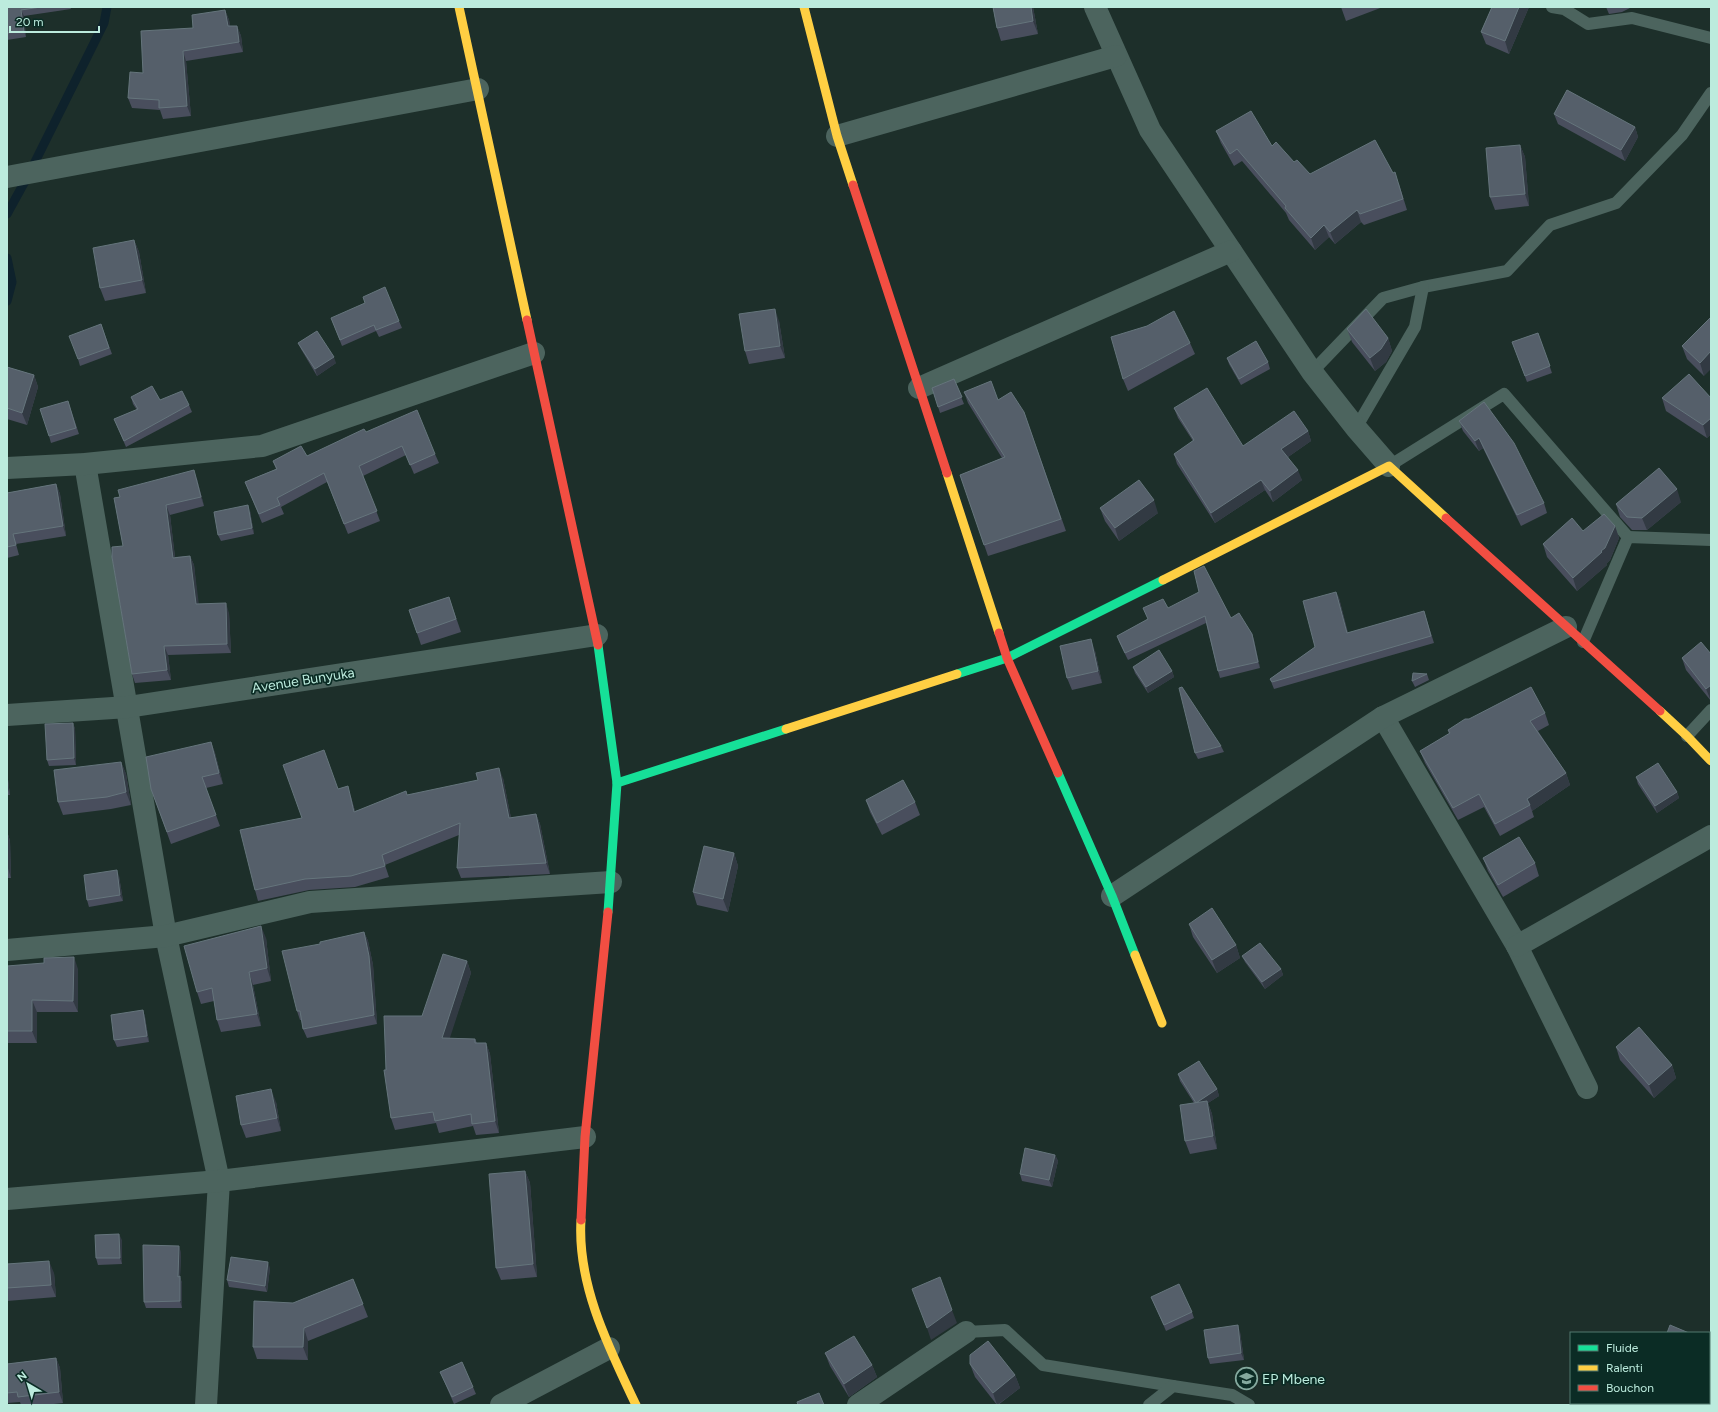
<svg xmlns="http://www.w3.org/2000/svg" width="1718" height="1412" font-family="Figtree,sans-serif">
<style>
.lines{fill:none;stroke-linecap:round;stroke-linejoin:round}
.stream{stroke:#0e222c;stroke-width:9}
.lane{stroke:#4c645e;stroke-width:12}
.street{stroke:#4c645e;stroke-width:22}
.fast{stroke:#16e098;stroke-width:9}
.slow{stroke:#ffcf43;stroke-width:9}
.jam{stroke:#f24e42;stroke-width:9}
.wall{fill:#494e5d}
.shaded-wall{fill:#323a43}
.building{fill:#555f6a;stroke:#65757c}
.labels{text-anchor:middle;stroke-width:3.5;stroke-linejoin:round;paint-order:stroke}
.street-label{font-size:14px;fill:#bcebdd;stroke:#0b2c25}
.poi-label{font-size:14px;fill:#bcebdd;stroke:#0b2c25;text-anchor:start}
</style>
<rect width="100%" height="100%" fill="#1d2f2a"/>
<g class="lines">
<!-- stream -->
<g class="stream">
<path d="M 7,214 L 29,174 L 104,23 L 107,7"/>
<path d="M 7,258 L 12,282 L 7,301"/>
</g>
<!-- lane -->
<g class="lane">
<path d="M 1552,7 L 1564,9 L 1588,24 L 1632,18 L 1711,38"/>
<path d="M 1312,372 L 1383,298 L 1423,287 L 1507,271 L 1550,225 L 1616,203 L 1682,135 L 1711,93"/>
<path d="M 1356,428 L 1415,327 L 1423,287"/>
<path d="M 1389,466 L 1504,394 L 1628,537"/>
<path d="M 1583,642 L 1628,537 L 1711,540"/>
<path d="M 1687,736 L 1711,710"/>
<path d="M 966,1332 L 1005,1330 L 1043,1365 L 1173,1386"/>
<path d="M 1149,1405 L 1173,1386 L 1232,1395 L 1249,1405"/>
</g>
<!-- street -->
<g class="street">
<path d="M 1095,7 L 1150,130 L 1312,372 L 1356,428 L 1389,466"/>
<path d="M 837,136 L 1116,56"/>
<path d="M 7,177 L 478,89"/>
<path d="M 919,388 L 1231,251"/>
<path d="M 85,464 L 166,936 L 219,1181 L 206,1405"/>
<path d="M 7,468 L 85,464 L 262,446 L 534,353"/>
<path d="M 7,715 L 128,707 L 597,635"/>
<path d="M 1383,717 L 1517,946 L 1587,1088"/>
<path d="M 1112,896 L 1383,717 L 1566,627"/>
<path d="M 1517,946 L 1711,836"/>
<path d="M 7,950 L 166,936 L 310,902 L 611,882"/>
<path d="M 7,1199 L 219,1181 L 585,1137"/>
<path d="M 501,1405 L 609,1348"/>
<path d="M 858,1405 L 966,1332"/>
</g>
<!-- fast -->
<g class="fast">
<path d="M 598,645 L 617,783 L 608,912"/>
<path d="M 957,674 L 1007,658 L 1163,580"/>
<path d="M 1058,773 L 1112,896 L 1135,955"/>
<path d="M 617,783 L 786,729"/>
</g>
<!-- slow -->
<g class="slow">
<path d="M 459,7 L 527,320"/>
<path d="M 804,7 L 837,136 L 853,185"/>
<path d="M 947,473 L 999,633"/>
<path d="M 1163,580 L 1389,466 L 1446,518"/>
<path d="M 1660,711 L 1687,736 L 1711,761"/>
<path d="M 786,729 L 957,674"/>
<path d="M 1135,955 L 1162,1023"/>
<path d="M 581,1220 C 577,1285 609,1348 636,1405"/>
</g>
<!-- jam -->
<g class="jam">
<path d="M 853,185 L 947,473"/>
<path d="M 527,320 L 598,645"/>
<path d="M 1446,518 L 1660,711"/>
<path d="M 999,633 L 1007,658 L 1058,773"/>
<path d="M 581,1220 L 585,1137 L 608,912"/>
</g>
</g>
<!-- wall -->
<g class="wall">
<path d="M 7,7 L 70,7 L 71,9 L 24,16 L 26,37 L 7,40 Z"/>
<path d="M 993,7 L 1033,7 L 1038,34 L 1001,41 L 997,28 Z"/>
<path d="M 1234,7 L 1243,7 L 1234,8 Z"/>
<path d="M 1341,7 L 1383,7 L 1346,21 Z"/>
<path d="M 1492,7 L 1529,7 L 1509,54 L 1486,44 L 1481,32 Z"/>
<path d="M 1606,7 L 1632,7 L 1622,12 L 1609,14 Z"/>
<path d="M 225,10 L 229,20 L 230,26 L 237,26 L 241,36 L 243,52 L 186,61 L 191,116 L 163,119 L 160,110 L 132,108 L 128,98 L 143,73 L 193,28 Z"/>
<path d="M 1554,114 L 1635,127 L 1638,137 L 1625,161 L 1558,124 Z"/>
<path d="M 1216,131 L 1272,146 L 1310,174 L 1399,184 L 1407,210 L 1364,225 L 1361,222 L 1335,244 L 1329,237 L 1315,250 L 1289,220 L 1286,213 L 1242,161 L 1234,166 L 1221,143 Z"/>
<path d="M 1520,145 L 1525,157 L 1529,206 L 1495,210 L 1490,197 Z"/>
<path d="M 134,240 L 139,252 L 146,293 L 105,301 L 100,288 Z"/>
<path d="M 1711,317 L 1704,376 L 1687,359 L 1682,346 Z"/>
<path d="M 331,318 L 399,321 L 402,328 L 379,337 L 376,331 L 342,346 Z"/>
<path d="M 779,321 L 785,358 L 749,364 L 745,351 Z"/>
<path d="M 101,324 L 112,354 L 80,366 L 78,359 Z"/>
<path d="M 1347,329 L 1388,338 L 1392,351 L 1386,362 L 1375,371 L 1352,342 Z"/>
<path d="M 1538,333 L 1552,373 L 1527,382 L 1512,342 Z"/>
<path d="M 298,343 L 336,363 L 317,376 L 301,349 Z"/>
<path d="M 1190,343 L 1195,354 L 1128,391 L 1123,379 Z"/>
<path d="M 1227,358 L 1268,362 L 1270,369 L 1241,385 L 1229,364 Z"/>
<path d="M 7,367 L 34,375 L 38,387 L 27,425 L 7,419 Z"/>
<path d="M 954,379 L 964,404 L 940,413 L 932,388 Z"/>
<path d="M 964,392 L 998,400 L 1024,412 L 1066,531 L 988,556 L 960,475 L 1002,458 L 968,403 Z"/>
<path d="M 131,397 L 189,405 L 192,412 L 126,447 L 114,419 L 137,410 L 133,404 Z"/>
<path d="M 1662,398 L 1711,398 L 1711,434 L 1707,438 L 1666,411 Z"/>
<path d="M 68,401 L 79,434 L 51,443 L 49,436 Z"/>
<path d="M 1484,402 L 1544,503 L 1547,513 L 1521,526 L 1483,448 L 1479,451 L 1463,431 L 1459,421 Z"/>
<path d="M 1174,408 L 1243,446 L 1308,431 L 1311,441 L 1288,457 L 1302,480 L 1273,502 L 1265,490 L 1215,523 L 1177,464 L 1174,454 L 1193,441 L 1178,418 Z"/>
<path d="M 366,432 L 435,454 L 439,463 L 414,474 L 406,455 L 363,476 L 380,521 L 348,534 L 327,482 L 281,507 L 284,514 L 262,523 L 245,482 L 276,469 L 273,461 L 307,456 Z"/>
<path d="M 197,479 L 204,506 L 170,515 L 175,557 L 190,556 L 194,565 L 198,604 L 229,613 L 231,653 L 168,655 L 171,680 L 135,683 L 132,674 L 123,546 L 114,498 Z"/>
<path d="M 56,484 L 60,494 L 66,536 L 16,544 L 19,555 L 7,558 L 7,493 Z"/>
<path d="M 1681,502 L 1647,530 L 1632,530 L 1620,517 L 1616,504 Z"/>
<path d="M 1100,508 L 1158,513 L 1119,541 L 1105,521 Z"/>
<path d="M 250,511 L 254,534 L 221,541 L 218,535 Z"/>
<path d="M 1615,526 L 1619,538 L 1610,560 L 1606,564 L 1607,565 L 1577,591 L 1547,557 L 1543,544 L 1583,531 Z"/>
<path d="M 1336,592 L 1339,598 L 1348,633 L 1424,611 L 1434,643 L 1274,689 L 1270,679 L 1315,647 Z"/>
<path d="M 449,597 L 461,632 L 421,645 L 409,610 Z"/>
<path d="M 1143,608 L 1168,608 L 1231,618 L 1252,634 L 1254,640 L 1260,668 L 1220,678 L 1218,671 L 1206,623 L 1128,660 L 1119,642 L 1117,636 L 1148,619 Z"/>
<path d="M 1095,651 L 1102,683 L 1072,690 L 1067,678 Z"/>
<path d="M 1711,654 L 1711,701 L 1686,670 L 1682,658 Z"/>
<path d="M 1133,667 L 1172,671 L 1174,677 L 1148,693 L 1135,673 Z"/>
<path d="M 1427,674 L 1429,680 L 1415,687 L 1412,681 Z"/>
<path d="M 1545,713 L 1549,725 L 1538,731 L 1566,773 L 1570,785 L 1532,811 L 1534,817 L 1500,836 L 1484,807 L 1458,820 L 1425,763 L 1420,751 L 1449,734 L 1448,730 L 1469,719 Z"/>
<path d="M 73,723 L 75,729 L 76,765 L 49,766 L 47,760 Z"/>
<path d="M 211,742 L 215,753 L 223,784 L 206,788 L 220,826 L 171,844 L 151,789 Z"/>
<path d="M 1221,746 L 1224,752 L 1198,759 L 1195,753 Z"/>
<path d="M 121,762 L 126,774 L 131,805 L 111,809 L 63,815 L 58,802 Z"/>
<path d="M 7,772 L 10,795 L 7,795 Z"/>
<path d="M 1636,777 L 1677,792 L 1679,798 L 1657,813 L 1638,784 Z"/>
<path d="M 503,778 L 511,818 L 536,814 L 540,824 L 550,874 L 461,878 L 457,868 L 459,835 L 385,865 L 389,877 L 355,887 L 309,890 L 258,901 L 255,890 L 302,818 L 338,789 L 351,797 L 355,811 L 407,795 Z"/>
<path d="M 866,800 L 915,802 L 920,815 L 882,835 L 870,812 Z"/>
<path d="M 7,831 L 10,841 L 11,878 L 7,878 Z"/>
<path d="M 734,853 L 738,866 L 728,912 L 697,905 L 693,892 Z"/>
<path d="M 1483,858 L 1535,863 L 1539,876 L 1503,897 L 1488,871 Z"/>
<path d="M 119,876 L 123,901 L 89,907 L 87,900 Z"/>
<path d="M 1189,924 L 1236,945 L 1240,958 L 1217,973 L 1193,937 Z"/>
<path d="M 364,932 L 368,941 L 373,965 L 377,1024 L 307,1038 L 303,1029 L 302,1020 L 300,1020 L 297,1011 L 320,944 Z"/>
<path d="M 266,938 L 271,981 L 253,985 L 261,1026 L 221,1032 L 217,1020 L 214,1001 L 201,1004 L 197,992 Z"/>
<path d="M 1242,956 L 1281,969 L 1283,975 L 1265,989 L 1245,962 Z"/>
<path d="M 467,961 L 471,973 L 449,1038 L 475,1039 L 477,1043 L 486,1043 L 490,1054 L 499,1133 L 476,1135 L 473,1126 L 439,1133 L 436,1123 L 395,1130 L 391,1118 L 386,1070 L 422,1016 Z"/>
<path d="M 7,966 L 78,969 L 78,1012 L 37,1012 L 37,1043 L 7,1043 Z"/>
<path d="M 143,1010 L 145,1017 L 149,1042 L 117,1047 L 114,1040 Z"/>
<path d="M 1616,1047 L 1672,1065 L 1676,1078 L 1654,1098 L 1620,1060 Z"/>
<path d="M 1178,1074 L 1217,1089 L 1219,1096 L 1208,1103 L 1212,1114 L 1217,1149 L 1190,1154 L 1185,1141 L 1194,1103 L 1180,1081 Z"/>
<path d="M 276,1102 L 281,1131 L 246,1138 L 241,1125 Z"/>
<path d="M 1055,1155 L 1058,1161 L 1052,1187 L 1022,1181 L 1020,1174 Z"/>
<path d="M 525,1171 L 530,1183 L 537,1277 L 501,1280 L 496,1268 Z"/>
<path d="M 122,1240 L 122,1264 L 98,1265 L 96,1258 Z"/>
<path d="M 181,1252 L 180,1277 L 182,1283 L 182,1308 L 146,1308 L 144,1302 Z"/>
<path d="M 7,1264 L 54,1273 L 56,1297 L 7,1301 Z"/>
<path d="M 270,1268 L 267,1292 L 229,1287 L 227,1280 Z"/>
<path d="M 353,1279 L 368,1317 L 308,1341 L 308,1360 L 257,1359 L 253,1347 L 293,1303 Z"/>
<path d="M 1151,1297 L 1192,1312 L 1194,1318 L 1166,1331 Z"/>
<path d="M 1240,1332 L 1244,1360 L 1210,1364 L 1208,1358 Z"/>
<path d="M 1709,1342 L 1711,1343 L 1711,1390 L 1709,1389 Z"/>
<path d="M 825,1353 L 872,1365 L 877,1377 L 849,1397 L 830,1366 Z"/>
<path d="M 56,1358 L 60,1368 L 63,1403 L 45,1405 L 21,1405 L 20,1402 L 7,1403 L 7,1364 Z"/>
<path d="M 970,1364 L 1015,1375 L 1020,1388 L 998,1405 L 997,1405 L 975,1377 Z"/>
<path d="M 440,1372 L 473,1387 L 476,1394 L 454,1404 Z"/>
</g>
<!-- shaded-wall -->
<g class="shaded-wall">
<path d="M 1031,7 L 1033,7 L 1038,34 L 1033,21 Z"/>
<path d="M 1519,7 L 1529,7 L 1509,54 L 1505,41 Z"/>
<path d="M 21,10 L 24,16 L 26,37 L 24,31 Z"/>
<path d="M 225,10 L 229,20 L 232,36 L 228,26 Z"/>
<path d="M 237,26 L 241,36 L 243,52 L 239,42 Z"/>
<path d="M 183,51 L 186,61 L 191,116 L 187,106 Z"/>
<path d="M 1635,127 L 1638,137 L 1625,161 L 1621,150 Z"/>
<path d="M 1520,145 L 1525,157 L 1529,206 L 1525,194 Z"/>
<path d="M 1357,210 L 1361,222 L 1335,244 L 1330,232 Z"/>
<path d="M 1324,225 L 1329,237 L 1315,250 L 1311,238 Z"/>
<path d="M 134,240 L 139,252 L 146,293 L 142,280 Z"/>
<path d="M 775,309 L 779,321 L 785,358 L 780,346 Z"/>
<path d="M 1388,338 L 1392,351 L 1386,362 L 1375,371 L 1370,358 Z"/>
<path d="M 1711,351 L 1711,369 L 1704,376 L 1700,363 Z"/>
<path d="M 334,357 L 336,363 L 317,376 L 315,369 Z"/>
<path d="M 34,375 L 38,387 L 27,425 L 22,413 Z"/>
<path d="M 1711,418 L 1711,434 L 1707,438 L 1703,425 Z"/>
<path d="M 1308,431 L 1311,441 L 1285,459 L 1281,449 Z"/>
<path d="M 1479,438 L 1483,448 L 1479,451 L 1475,441 Z"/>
<path d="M 194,470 L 197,479 L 204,506 L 201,497 Z"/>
<path d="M 1298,470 L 1302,480 L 1273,502 L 1270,491 Z"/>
<path d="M 1261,480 L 1265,490 L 1215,523 L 1211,513 Z"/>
<path d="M 56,484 L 60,494 L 66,536 L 63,526 Z"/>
<path d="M 1677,489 L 1681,502 L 1647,530 L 1642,518 Z"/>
<path d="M 1154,500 L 1158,513 L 1119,541 L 1115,528 Z"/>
<path d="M 166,505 L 170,515 L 176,567 L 173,558 Z"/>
<path d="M 248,505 L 250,511 L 254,534 L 252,528 Z"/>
<path d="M 1615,526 L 1619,538 L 1610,560 L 1606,564 L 1607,565 L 1577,591 L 1573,578 L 1601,551 Z"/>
<path d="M 190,556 L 194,565 L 200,613 L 196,604 Z"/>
<path d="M 1336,592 L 1339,598 L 1349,639 L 1347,633 Z"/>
<path d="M 226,603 L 229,613 L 231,653 L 227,644 Z"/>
<path d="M 1252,634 L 1254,640 L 1260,668 L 1258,662 Z"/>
<path d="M 1091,639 L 1095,651 L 1102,683 L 1098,671 Z"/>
<path d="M 164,646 L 168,655 L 171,680 L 167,670 Z"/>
<path d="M 1172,671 L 1174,677 L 1148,693 L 1146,687 Z"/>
<path d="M 1711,685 L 1711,701 L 1706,689 Z"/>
<path d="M 73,723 L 75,729 L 76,765 L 74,758 Z"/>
<path d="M 211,742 L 215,753 L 223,784 L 219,773 Z"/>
<path d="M 121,762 L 126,774 L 131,805 L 126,792 Z"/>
<path d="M 499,768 L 503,778 L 513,828 L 509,818 Z"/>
<path d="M 7,772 L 10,795 L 8,789 L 7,782 Z"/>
<path d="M 1566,773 L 1570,785 L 1532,811 L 1530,805 L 1527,799 Z"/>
<path d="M 348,786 L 351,797 L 358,822 L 354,812 Z"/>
<path d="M 1677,792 L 1679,798 L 1657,813 L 1655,806 Z"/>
<path d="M 536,814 L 540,824 L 550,874 L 546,863 Z"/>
<path d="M 7,831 L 10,841 L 11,878 L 7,865 Z"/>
<path d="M 734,853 L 738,866 L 728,912 L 723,899 Z"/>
<path d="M 117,870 L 119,876 L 123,901 L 120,895 Z"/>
<path d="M 261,926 L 266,938 L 271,981 L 267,968 Z"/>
<path d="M 364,932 L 368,941 L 373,965 L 377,1024 L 374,1015 Z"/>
<path d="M 1236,945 L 1240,958 L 1217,973 L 1212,960 Z"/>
<path d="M 74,957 L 78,969 L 78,1012 L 73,1001 Z"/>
<path d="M 467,961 L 471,973 L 446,1050 L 442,1038 Z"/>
<path d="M 1281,969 L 1283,975 L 1265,989 L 1262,982 Z"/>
<path d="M 249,972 L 253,985 L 261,1026 L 257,1014 Z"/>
<path d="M 32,1000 L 37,1012 L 37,1043 L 32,1031 Z"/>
<path d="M 143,1010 L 145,1017 L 149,1042 L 147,1036 Z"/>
<path d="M 486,1043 L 490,1054 L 499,1133 L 495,1121 Z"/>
<path d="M 1672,1065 L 1676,1078 L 1654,1098 L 1649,1085 Z"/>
<path d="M 271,1089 L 276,1102 L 281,1131 L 277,1118 Z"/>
<path d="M 1217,1089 L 1219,1096 L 1208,1103 L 1212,1114 L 1217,1149 L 1213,1136 L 1196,1103 Z"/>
<path d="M 1055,1155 L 1058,1161 L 1052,1187 L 1049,1180 Z"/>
<path d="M 525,1171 L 530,1183 L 537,1277 L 533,1264 Z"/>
<path d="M 119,1234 L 122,1240 L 122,1264 L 120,1258 Z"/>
<path d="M 179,1246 L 181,1252 L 180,1277 L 182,1283 L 182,1308 L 180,1301 L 178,1277 Z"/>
<path d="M 49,1261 L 54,1273 L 56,1297 L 51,1285 Z"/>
<path d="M 268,1262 L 270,1268 L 267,1292 L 265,1286 Z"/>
<path d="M 952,1310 L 957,1323 L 931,1340 L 927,1328 Z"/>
<path d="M 1238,1325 L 1240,1332 L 1244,1360 L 1241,1353 Z"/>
<path d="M 304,1328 L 308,1341 L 308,1360 L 303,1347 Z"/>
<path d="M 56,1358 L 60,1368 L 63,1403 L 59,1392 Z"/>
<path d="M 872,1365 L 877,1377 L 849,1397 L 844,1384 Z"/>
<path d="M 1015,1375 L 1020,1388 L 997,1405 L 993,1393 Z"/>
</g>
<!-- building -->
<g class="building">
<path d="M 7,7 L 41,7 L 21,10 L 24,31 L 7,33 Z"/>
<path d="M 993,7 L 1031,7 L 1033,21 L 997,28 Z"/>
<path d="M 1492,7 L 1519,7 L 1505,41 L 1481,32 Z"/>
<path d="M 225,10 L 228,26 L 237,26 L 239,42 L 183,51 L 187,106 L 159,108 L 159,100 L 128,98 L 130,72 L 143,73 L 141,31 L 193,28 L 192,15 Z"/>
<path d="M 1567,90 L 1635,127 L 1621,150 L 1554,114 Z"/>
<path d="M 1251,111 L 1272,146 L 1276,142 L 1294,162 L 1297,160 L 1310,174 L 1375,140 L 1393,173 L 1395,172 L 1403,199 L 1360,214 L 1357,210 L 1330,232 L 1324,225 L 1311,238 L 1285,208 L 1286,206 L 1237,149 L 1230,154 L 1216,131 Z"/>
<path d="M 1520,145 L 1525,194 L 1490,197 L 1486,148 Z"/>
<path d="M 134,240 L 142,280 L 100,288 L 93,248 Z"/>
<path d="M 385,287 L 399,321 L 376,330 L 374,325 L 340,340 L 331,318 L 365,303 L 363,297 Z"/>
<path d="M 775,309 L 780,346 L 745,351 L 739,314 Z"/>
<path d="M 1366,309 L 1388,338 L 1381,349 L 1370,358 L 1347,329 Z"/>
<path d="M 1174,311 L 1190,343 L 1123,379 L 1111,337 L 1147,326 Z"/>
<path d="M 1711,317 L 1711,351 L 1700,363 L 1682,346 Z"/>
<path d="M 101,324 L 109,348 L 78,359 L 69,336 Z"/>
<path d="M 317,331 L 334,357 L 315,369 L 298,343 Z"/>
<path d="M 1538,333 L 1550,366 L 1525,376 L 1512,342 Z"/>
<path d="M 1256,341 L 1268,362 L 1239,379 L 1227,358 Z"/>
<path d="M 7,367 L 34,375 L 22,413 L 7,408 Z"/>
<path d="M 1689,374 L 1711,398 L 1711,418 L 1703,425 L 1662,398 Z"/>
<path d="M 954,379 L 962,397 L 938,407 L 932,388 Z"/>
<path d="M 991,381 L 998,400 L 1011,392 L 1024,412 L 1061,519 L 984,545 L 960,475 L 1005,457 L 964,392 Z"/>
<path d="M 152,386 L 160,400 L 182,391 L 189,405 L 124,441 L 114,419 L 138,409 L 131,397 Z"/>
<path d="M 1207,388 L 1243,446 L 1294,411 L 1308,431 L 1281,449 L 1298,470 L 1270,491 L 1261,480 L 1211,513 L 1174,454 L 1194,440 L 1174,408 Z"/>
<path d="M 68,401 L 76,428 L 49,436 L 40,409 Z"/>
<path d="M 1484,402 L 1514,443 L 1544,503 L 1517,515 L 1479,438 L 1475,441 L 1459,421 Z"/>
<path d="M 417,410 L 435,454 L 410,465 L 402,446 L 359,466 L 377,511 L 344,524 L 324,473 L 277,498 L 280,505 L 259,514 L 245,482 L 277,469 L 273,461 L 301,446 L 307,456 L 364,429 L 366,432 Z"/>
<path d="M 1659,468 L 1677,489 L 1642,518 L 1627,517 L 1616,504 Z"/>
<path d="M 194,470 L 201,497 L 166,505 L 173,558 L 190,556 L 196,604 L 226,603 L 227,644 L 164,646 L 167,670 L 132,674 L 112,557 L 112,547 L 123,546 L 114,498 L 120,497 L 118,490 Z"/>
<path d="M 1139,480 L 1154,500 L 1115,528 L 1100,508 Z"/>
<path d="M 56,484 L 63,526 L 13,534 L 16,545 L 7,547 L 7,493 Z"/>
<path d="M 248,505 L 252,528 L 218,535 L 214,512 Z"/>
<path d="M 1604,514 L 1615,526 L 1605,548 L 1601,551 L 1602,552 L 1573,578 L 1543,544 L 1572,518 L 1583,531 Z"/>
<path d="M 1204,566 L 1231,618 L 1239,613 L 1252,634 L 1258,662 L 1218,671 L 1205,616 L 1125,653 L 1117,636 L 1148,619 L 1143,608 L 1163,599 L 1168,608 L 1199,592 L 1194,571 Z"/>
<path d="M 1336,592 L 1347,633 L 1424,611 L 1431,636 L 1272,682 L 1270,679 L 1315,647 L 1303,601 Z"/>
<path d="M 449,597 L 456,619 L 417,633 L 409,610 Z"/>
<path d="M 1091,639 L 1098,671 L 1067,678 L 1060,646 Z"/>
<path d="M 1701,642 L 1711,654 L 1711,685 L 1706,689 L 1682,658 Z"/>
<path d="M 1159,650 L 1172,671 L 1146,687 L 1133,667 Z"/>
<path d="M 1413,673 L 1427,674 L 1412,681 Z"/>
<path d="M 1182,687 L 1221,746 L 1195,753 L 1179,688 Z"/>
<path d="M 1531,687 L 1545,713 L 1530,721 L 1566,773 L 1527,799 L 1530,805 L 1495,824 L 1479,794 L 1453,808 L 1420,751 L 1450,733 L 1448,730 L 1465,719 L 1469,719 Z"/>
<path d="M 73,723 L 74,758 L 47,760 L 45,724 Z"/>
<path d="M 211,742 L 219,773 L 202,777 L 216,815 L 167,832 L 151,789 L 146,757 Z"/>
<path d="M 324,750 L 338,789 L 348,786 L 354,812 L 406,791 L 407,795 L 478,780 L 476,773 L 499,768 L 509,818 L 536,814 L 546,863 L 457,868 L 460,823 L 382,855 L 385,866 L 351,876 L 305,879 L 255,890 L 240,830 L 302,818 L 283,765 Z"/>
<path d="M 121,762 L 126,792 L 107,797 L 58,802 L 54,770 Z"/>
<path d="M 1658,763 L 1677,792 L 1655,806 L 1636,777 Z"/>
<path d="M 903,780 L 915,802 L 877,823 L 866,800 Z"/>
<path d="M 1519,837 L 1535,863 L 1498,885 L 1483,858 Z"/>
<path d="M 704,846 L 734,853 L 723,899 L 693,892 Z"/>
<path d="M 117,870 L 120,895 L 87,900 L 84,875 Z"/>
<path d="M 1212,908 L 1236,945 L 1212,960 L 1189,924 Z"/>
<path d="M 261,926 L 267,968 L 249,972 L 257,1014 L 217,1020 L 212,988 L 197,992 L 184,946 Z"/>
<path d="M 364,932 L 369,956 L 374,1015 L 303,1029 L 300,1011 L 297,1011 L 282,951 L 320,944 L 320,942 Z"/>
<path d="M 1260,943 L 1281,969 L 1262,982 L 1242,956 Z"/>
<path d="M 443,954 L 467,961 L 442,1038 L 475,1039 L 475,1043 L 486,1043 L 495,1121 L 472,1124 L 471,1114 L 435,1121 L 433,1112 L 391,1118 L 384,1070 L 386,1070 L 384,1016 L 422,1016 Z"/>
<path d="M 74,957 L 73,1001 L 32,1000 L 32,1031 L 7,1031 L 7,966 L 44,963 L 44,958 Z"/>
<path d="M 143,1010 L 147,1036 L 114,1040 L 111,1015 Z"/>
<path d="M 1639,1027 L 1672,1065 L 1649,1085 L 1616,1047 Z"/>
<path d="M 1199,1061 L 1217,1089 L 1196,1103 L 1178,1074 Z"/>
<path d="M 271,1089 L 277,1118 L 241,1125 L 236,1096 Z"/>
<path d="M 1207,1101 L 1213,1136 L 1185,1141 L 1180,1105 Z"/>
<path d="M 1025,1148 L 1055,1155 L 1049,1180 L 1020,1174 Z"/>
<path d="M 525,1171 L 533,1264 L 496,1268 L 489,1174 Z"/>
<path d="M 119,1234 L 120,1258 L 96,1258 L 95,1235 Z"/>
<path d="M 143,1245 L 179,1246 L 178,1277 L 180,1276 L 180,1301 L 144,1302 Z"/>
<path d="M 231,1257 L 268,1262 L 265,1286 L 227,1280 Z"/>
<path d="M 49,1261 L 51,1285 L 7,1288 L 7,1264 Z"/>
<path d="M 940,1277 L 952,1310 L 927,1328 L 912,1289 Z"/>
<path d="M 353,1279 L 363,1304 L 304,1328 L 303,1347 L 253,1347 L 254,1301 L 293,1303 Z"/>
<path d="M 1179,1284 L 1192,1312 L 1164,1325 L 1151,1297 Z"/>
<path d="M 1238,1325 L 1241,1353 L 1208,1358 L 1204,1330 Z"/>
<path d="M 1670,1325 L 1689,1333 L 1667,1333 Z"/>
<path d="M 854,1336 L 872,1365 L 844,1384 L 825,1353 Z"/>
<path d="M 988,1341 L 1015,1375 L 993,1393 L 970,1364 L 970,1355 Z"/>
<path d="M 1709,1342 L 1711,1343 L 1711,1382 L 1709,1381 Z"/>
<path d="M 56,1358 L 59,1392 L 18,1397 L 17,1392 L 7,1393 L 7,1364 Z"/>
<path d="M 462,1362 L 473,1387 L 452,1397 L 440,1372 Z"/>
<path d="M 819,1393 L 824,1405 L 798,1405 L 797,1402 Z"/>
</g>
<!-- icons -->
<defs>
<symbol id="school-ring" viewBox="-11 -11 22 22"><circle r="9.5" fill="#0b2c25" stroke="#84a99e" stroke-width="1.5"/><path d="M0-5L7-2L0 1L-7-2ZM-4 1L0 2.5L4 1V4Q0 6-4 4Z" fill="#84a99e"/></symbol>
</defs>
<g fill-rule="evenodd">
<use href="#school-ring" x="1234" y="1366" width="25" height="25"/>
</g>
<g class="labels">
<!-- street labels -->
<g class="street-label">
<text transform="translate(303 680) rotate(-9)" y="5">Avenue Bunyuka</text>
</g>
<!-- poi labels -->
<g class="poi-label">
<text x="1262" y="1384">EP Mbene</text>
</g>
</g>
<!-- border -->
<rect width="1718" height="1412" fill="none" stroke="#bcebdd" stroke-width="16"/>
<!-- legend -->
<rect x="1570" y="1332" width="140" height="72" fill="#0b2c25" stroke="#52786f"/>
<rect x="1578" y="1345" width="20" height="6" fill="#16e098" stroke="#52786f"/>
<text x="1606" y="1352" font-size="12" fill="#bcebdd">Fluide</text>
<rect x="1578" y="1365" width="20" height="6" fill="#ffcf43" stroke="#52786f"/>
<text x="1606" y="1372" font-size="12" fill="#bcebdd">Ralenti</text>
<rect x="1578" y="1385" width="20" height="6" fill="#f24e42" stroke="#52786f"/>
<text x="1606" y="1392" font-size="12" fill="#bcebdd">Bouchon</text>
<!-- north arrow -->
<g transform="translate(28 1384) rotate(322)" stroke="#0b2c25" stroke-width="3" paint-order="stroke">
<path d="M0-3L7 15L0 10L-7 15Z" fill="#bcebdd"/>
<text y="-6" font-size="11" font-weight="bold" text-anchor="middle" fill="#bcebdd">N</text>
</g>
<!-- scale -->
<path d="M10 26v6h89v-6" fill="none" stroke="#bcebdd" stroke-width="2"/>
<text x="16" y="26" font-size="12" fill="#bcebdd" stroke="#0b2c25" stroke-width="3" paint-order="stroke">20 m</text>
</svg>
